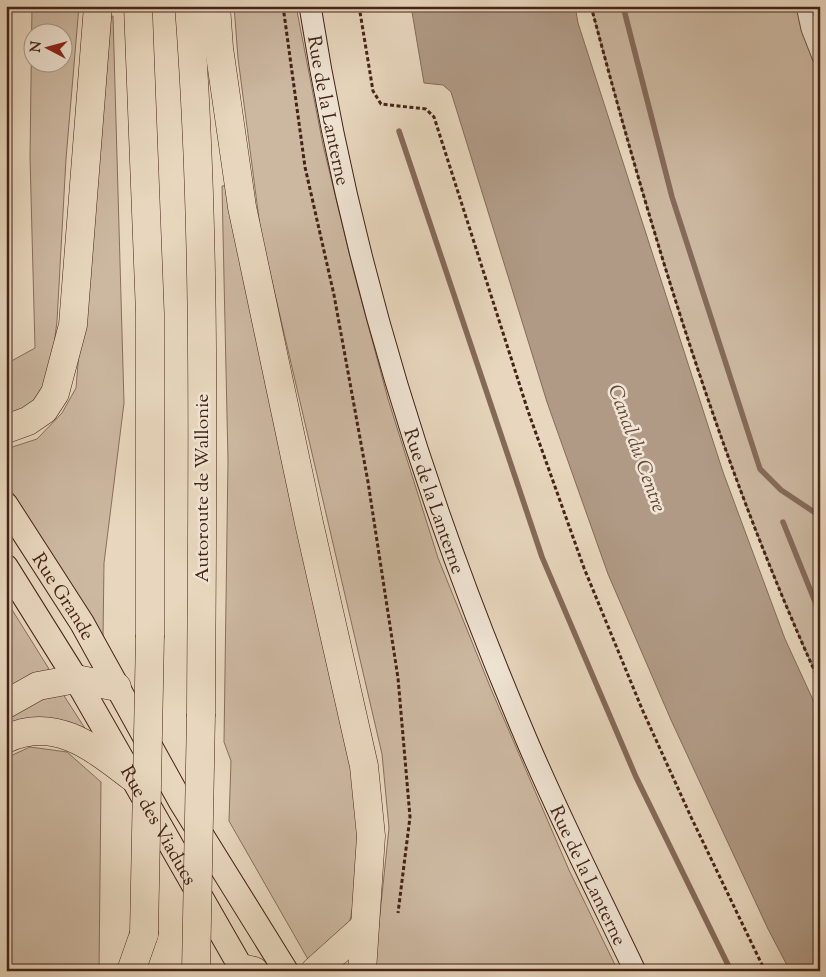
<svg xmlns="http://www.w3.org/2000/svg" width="826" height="977" font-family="'Sorts Mill Goudy',serif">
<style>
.green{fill:#ccb8a1;stroke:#886e5c;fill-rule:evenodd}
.water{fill:#b09a85;stroke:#856a59}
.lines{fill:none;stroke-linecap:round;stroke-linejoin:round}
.stream{stroke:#856a59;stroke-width:5.5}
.street-casing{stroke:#6d5040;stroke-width:17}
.secondary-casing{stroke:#442316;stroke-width:23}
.primary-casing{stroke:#442316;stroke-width:26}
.highway-casing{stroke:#442316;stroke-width:29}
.path{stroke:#442316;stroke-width:3;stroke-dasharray:4 2.5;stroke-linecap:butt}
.street{stroke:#f0e5d5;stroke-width:15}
.secondary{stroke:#f0e5d5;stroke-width:21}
.primary{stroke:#e8d7be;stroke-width:24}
.highway{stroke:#e8d7be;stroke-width:28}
.highway-bridge-casing{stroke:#442316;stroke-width:29;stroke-linecap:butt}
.highway-bridge{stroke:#e8d7be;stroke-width:28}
.labels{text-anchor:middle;stroke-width:5;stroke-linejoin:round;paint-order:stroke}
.street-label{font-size:19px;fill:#442316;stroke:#f0e5d5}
.water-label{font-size:20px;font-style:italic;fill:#644737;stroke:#f0e5d5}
</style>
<rect width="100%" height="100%" fill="#e8d7be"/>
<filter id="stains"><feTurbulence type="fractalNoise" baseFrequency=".004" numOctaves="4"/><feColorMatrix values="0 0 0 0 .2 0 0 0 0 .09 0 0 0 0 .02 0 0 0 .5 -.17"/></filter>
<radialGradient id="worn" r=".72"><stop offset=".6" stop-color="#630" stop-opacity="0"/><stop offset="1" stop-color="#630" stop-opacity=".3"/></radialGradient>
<!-- green -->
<g class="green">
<path d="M 32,6 L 79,6 L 66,159 L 57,321 L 50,378 L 35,400 L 15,414 L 6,416 L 6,364 L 35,348 L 30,157 ZM 32,32 L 62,32 L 62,62 L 32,62 Z"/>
<path d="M 234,6 L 296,6 L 323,145 L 354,273 L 388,399 L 438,558 L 491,689 L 569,870 L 618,971 L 374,971 L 389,828 L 382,754 L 261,234 L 238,58 Z"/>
<path d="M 591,6 L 820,6 L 820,683 C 721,466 652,236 591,6 Z"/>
<path d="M 113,16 L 124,403 L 104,563 L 103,638 L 6,482 L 6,449 L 37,439 L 62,413 L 76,388 L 107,18 Z"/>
<path d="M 228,185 L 349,741 L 359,811 L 354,902 L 347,933 L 309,961 L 229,821 L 231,761 L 224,742 L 228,461 L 222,186 Z"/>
<path d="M 6,600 L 49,669 L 6,694 Z"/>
<path d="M 59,688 L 88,733 L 6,729 L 6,712 Z"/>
<path d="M 30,747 L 67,752 L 101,782 L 99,971 L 6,971 L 6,758 Z"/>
</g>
<!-- water -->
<path class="water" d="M 411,6 L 575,6 L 578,23 L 723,472 L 785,639 L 820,715 L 820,971 L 790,971 L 768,929 L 671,720 L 608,574 L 547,402 L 451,92 L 443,85 L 424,83 Z"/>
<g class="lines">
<!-- stream -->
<g class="stream">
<path d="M 623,6 L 672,197 L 760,469 L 781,490 L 820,516"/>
<path d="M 399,131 L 542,557 L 636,777 L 731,971"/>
<path d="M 783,522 L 820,614"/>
</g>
<defs>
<path id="street" d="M 804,6 L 809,29 L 820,57"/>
<g id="secondary">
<path id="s1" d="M 310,6 C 349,255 424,498 522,729 C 556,811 597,891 635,971"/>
</g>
<g id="primary">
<path id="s2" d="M 6,505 L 82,623 L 181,802 L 286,971"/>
<path id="s3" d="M 6,567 L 76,679 L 243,971"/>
</g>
<g id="highway">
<path d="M 138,6 L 150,314 L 150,635"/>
<path d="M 189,6 C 207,240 202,479 201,714"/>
<path d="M 216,6 L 219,48 L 242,207 L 309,523 L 364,766 L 371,836 L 362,971"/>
<path d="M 6,429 L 28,421 L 44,410 L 55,393 L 73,325 L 98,6"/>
<path d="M 6,704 L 38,686 L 76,679 L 117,687"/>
<path d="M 6,739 C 55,715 95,749 132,777"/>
<path d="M 241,968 L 254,971"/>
<path d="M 131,971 L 144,934"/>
<path d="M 315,971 L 364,927"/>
</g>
</defs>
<!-- street casing -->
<use href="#street" class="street-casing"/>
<!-- secondary casing -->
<use href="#secondary" class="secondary-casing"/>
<!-- primary casing -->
<use href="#primary" class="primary-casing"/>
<!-- highway casing -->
<use href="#highway" class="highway-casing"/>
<!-- path -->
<g class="path">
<path d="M 283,6 L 305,167 L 334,295 L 368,482 L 398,678 L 410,817 L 398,913"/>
<path d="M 359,6 L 373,91 L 381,104 L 426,109 L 434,117 L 528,411 L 584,568 L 642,709 L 691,817 L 765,971"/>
<path d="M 591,6 C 652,236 721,466 820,683"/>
</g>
<!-- street -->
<use href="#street" class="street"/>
<!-- secondary -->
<use href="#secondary" class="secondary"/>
<!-- primary -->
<use href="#primary" class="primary"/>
<!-- highway -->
<use href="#highway" class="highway"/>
<defs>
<g id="highway-bridge">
<path d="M 144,934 L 150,635"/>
<path d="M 196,971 L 201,714"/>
</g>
</defs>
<!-- highway-bridge casing -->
<use href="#highway-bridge" class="highway-bridge-casing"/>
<!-- highway-bridge -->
<use href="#highway-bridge" class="highway-bridge"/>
</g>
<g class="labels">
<!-- street labels -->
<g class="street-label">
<text dy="7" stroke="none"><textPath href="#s1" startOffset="106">Rue de la Lanterne</textPath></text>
<text transform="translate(201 488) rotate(-90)" y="7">Autoroute de Wallonie</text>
<text dy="7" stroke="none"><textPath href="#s1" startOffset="511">Rue de la Lanterne</textPath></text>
<text dy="7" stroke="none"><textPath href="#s2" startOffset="108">Rue Grande</textPath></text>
<text dy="7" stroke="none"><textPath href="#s3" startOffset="300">Rue des Viaducs</textPath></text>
<text dy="7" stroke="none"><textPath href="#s1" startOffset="916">Rue de la Lanterne</textPath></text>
</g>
<!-- water labels -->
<g class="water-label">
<text transform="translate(638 448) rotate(70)" y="7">Canal du Centre</text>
</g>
</g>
<!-- margin -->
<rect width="826" height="977" fill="none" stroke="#e8d7be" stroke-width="25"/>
<rect x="8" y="8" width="811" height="962" fill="none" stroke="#442316" stroke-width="2.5"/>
<rect x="12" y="12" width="801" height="952" fill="none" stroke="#442316"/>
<!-- north arrow -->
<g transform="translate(48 48) rotate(276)"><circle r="24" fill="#f0e5d5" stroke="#ab9789"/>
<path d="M0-4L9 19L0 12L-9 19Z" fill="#8f2418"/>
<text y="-8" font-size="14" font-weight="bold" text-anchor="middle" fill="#442316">N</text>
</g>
<rect width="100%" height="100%" filter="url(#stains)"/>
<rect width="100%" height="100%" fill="url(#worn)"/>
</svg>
